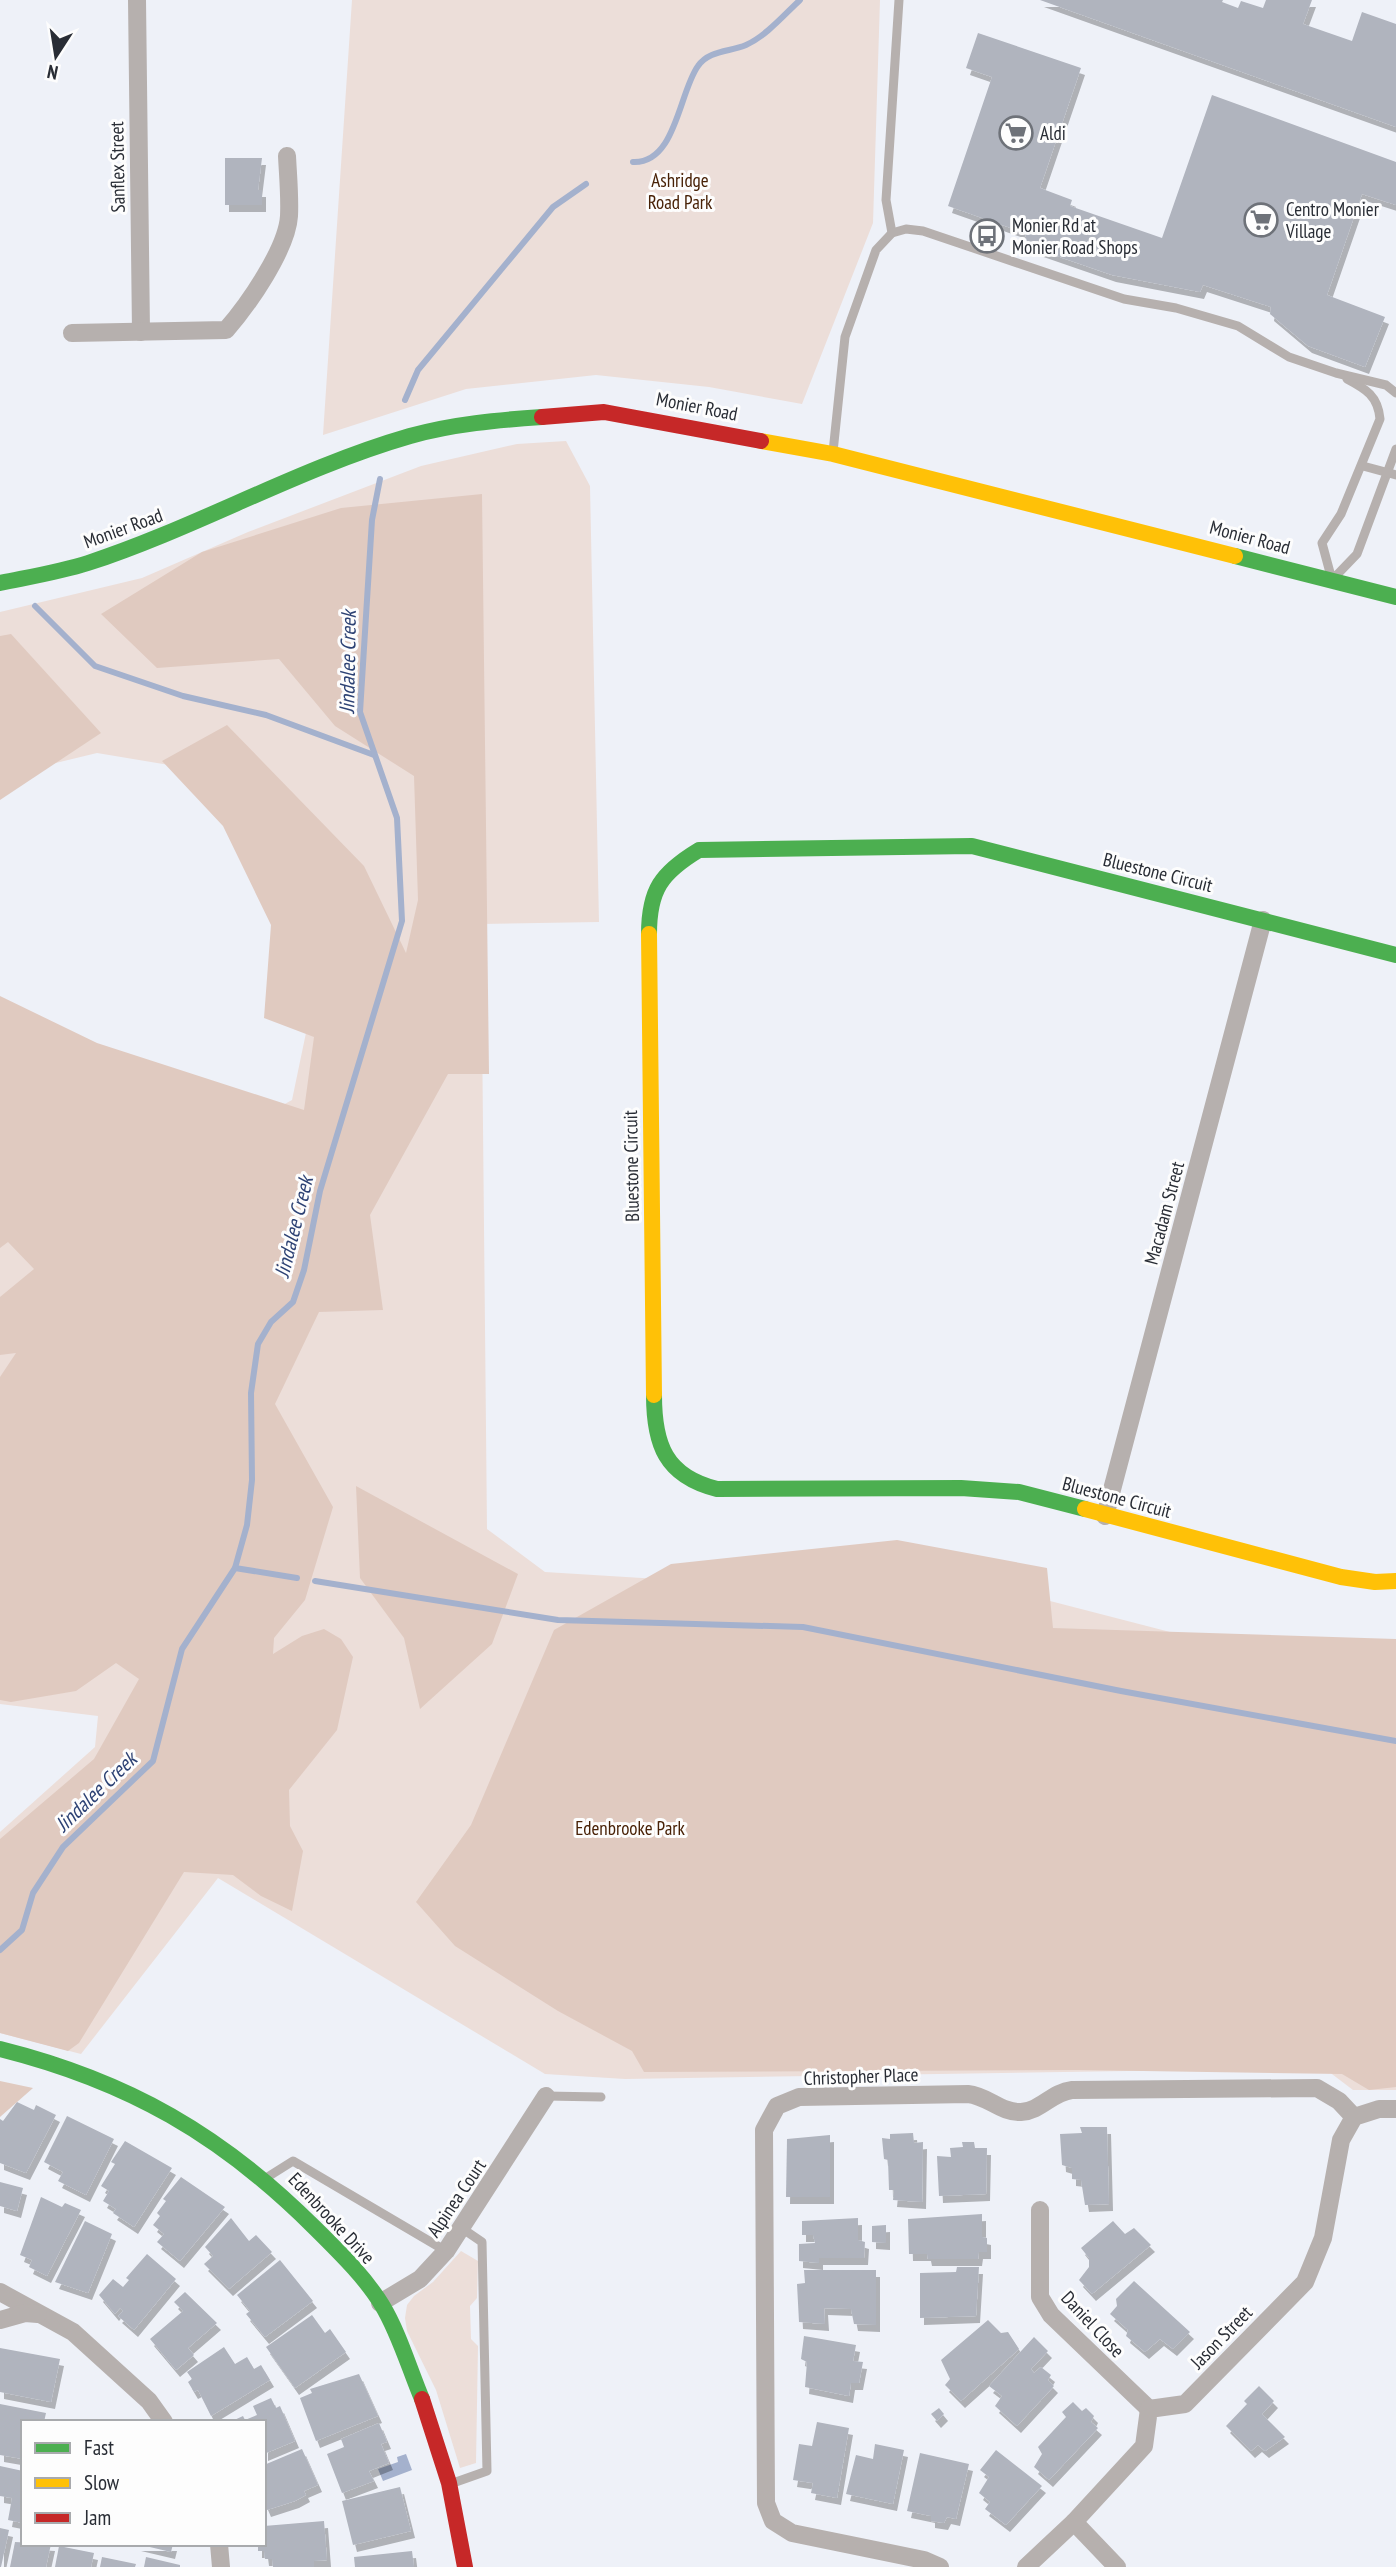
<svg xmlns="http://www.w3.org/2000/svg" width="1396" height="2567" font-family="'PT Sans Narrow',sans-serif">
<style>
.green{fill:#ecded9}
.forest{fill:#e0cac0}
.water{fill:#a4b1cd}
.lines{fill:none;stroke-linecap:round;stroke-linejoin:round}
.stream{stroke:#a4b1cd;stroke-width:6}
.building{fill:#b0b4be;filter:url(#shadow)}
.lane{stroke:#b6b0ae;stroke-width:9}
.street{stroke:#b6b0ae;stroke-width:18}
.fast{stroke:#4caf50;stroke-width:16}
.slow{stroke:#ffc107;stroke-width:16}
.jam{stroke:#c62828;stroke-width:16}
.labels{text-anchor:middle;stroke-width:6;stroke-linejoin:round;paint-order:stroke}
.poi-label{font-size:19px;fill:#292d35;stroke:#fdfdfd;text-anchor:start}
.street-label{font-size:19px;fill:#292d35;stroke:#fdfdfd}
.park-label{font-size:19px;fill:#482106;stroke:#fdfdfd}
.water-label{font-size:21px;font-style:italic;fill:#2d4274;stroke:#fdfdfd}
</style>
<defs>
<filter id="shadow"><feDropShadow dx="4" dy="7" stdDeviation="0" flood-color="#0004"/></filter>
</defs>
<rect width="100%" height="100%" fill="#eef1f8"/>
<!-- green -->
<g class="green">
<path d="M 352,0 L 880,0 L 873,223 L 802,404 L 709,387 L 596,375 L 466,389 L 323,435 Z"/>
<path d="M 566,441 L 590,486 L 599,922 L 481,924 L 487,1529 L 545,1572 L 723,1583 L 1023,1594 L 1201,1640 L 1396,1661 L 1396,2090 L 1353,2090 L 1324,2068 L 625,2079 L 545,2074 L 218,1878 L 81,2054 L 0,2033 L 0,1832 L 95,1747 L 98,1716 L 0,1704 L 0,1030 L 243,1127 L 292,1100 L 307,1028 L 302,925 L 181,767 L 97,753 L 35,768 L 0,788 L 0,612 L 142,578 L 248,532 L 421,466 L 517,444 Z"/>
<path d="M 461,2251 L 478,2261 L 477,2298 L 470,2306 L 471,2339 L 478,2346 L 476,2463 L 460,2468 L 436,2390 L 407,2331 L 405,2318 L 407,2305 L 414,2296 L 433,2282 Z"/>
</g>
<!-- forest -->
<g class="forest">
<path d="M 482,494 L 489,1074 L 448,1074 L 370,1215 L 383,1310 L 319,1312 L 275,1404 L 333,1507 L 305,1600 L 274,1638 L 273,1654 L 302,1636 L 324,1629 L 341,1639 L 353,1657 L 337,1730 L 289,1790 L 290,1826 L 303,1851 L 292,1911 L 261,1896 L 233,1875 L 184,1872 L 79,2043 L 68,2051 L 0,2033 L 0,1839 L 94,1759 L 139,1679 L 116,1663 L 76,1691 L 11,1702 L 0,1700 L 0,1377 L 16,1353 L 0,1355 L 0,1297 L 34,1269 L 8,1242 L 0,1248 L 0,996 L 97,1043 L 304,1110 L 314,1037 L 264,1018 L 271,925 L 223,826 L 162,761 L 227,725 L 364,866 L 406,953 L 418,900 L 414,776 L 335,726 L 279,659 L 157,668 L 101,614 L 202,552 L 341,508 Z"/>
<path d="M 11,634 L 101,733 L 0,800 L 0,636 Z"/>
<path d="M 356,1486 L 518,1574 L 492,1644 L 420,1709 L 404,1638 L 360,1578 Z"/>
<path d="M 897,1540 L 1047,1568 L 1053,1628 L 1396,1639 L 1396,2087 L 1369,2090 L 1342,2074 L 1078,2070 L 644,2072 L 632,2051 L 558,2011 L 455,1946 L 416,1902 L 471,1825 L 554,1630 L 671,1564 Z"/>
<path d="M 0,2081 L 33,2088 L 0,2117 Z"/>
</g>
<!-- water -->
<path class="water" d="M 406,2454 L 412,2470 L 383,2481 L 378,2469 L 398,2462 L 397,2457 Z"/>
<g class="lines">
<!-- stream -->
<g class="stream">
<path d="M 633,162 C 676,164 679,92 698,66 C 709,50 730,52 746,45 C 766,36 784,15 800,0"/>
<path d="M 405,400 L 418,370 L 553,207 L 586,184"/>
<path d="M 35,606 L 95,666 L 183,696 L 266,715 L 374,755"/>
<path d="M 235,1568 L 297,1578"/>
<path d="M 315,1581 L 558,1620 L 803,1627 L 1121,1691 L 1396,1741"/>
<path d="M 0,1950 L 22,1930 L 33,1893 L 63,1847 L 153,1761 L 182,1649 L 235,1568 L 247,1525 L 252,1480 L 251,1393 L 258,1344 L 271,1322 L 293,1302 L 304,1270 L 320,1191 L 402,921 L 397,818 L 360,712 L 372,520 L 380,479"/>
</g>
</g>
<!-- building -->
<g class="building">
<path d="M 1040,0 L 1223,0 L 1222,2 L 1238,8 L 1241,1 L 1263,8 L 1266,0 L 1312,0 L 1303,24 L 1352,41 L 1362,12 L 1396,24 L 1396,127 Z"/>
<path d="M 978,33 L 1081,68 L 1040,188 L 1072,200 L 1070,206 L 1162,238 L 1212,95 L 1396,162 L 1396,205 L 1362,194 L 1327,295 L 1385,317 L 1365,367 L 1308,346 L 1270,314 L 1271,307 L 1203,285 L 1200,292 L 1112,275 L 1028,246 L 1025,233 L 948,206 L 992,77 L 966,68 Z"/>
<path d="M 225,158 L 262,158 L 258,190 L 262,190 L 262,205 L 225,205 Z"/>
<path d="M 17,2102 L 34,2110 L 36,2105 L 56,2115 L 26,2173 L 0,2163 L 0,2119 L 3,2121 Z"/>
<path d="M 67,2116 L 114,2139 L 86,2195 L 58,2181 L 63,2172 L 44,2162 Z"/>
<path d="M 1080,2127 L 1107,2127 L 1109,2204 L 1085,2205 L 1081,2180 L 1072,2179 L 1072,2168 L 1062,2165 L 1060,2134 L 1082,2133 Z"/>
<path d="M 913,2133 L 914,2143 L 923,2142 L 922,2202 L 893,2200 L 894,2190 L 889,2190 L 888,2160 L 884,2159 L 882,2138 L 890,2139 L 890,2134 Z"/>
<path d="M 830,2135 L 830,2197 L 786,2197 L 787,2139 Z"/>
<path d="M 125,2141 L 172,2168 L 134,2227 L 113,2213 L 116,2209 L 103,2201 L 109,2191 L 101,2186 L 115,2164 L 111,2162 Z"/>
<path d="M 962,2142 L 974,2142 L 975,2148 L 987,2148 L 986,2194 L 939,2196 L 937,2156 L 951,2157 L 950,2148 L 963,2147 Z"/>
<path d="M 181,2177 L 225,2207 L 180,2261 L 157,2242 L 164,2234 L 153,2225 L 160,2216 L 157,2213 L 166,2201 L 163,2199 Z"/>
<path d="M 0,2182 L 23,2188 L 17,2211 L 0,2206 Z"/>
<path d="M 41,2197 L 62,2207 L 65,2203 L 81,2210 L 47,2276 L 29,2267 L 32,2260 L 20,2255 Z"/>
<path d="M 982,2214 L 982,2237 L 987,2238 L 987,2252 L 979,2252 L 978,2259 L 928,2259 L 927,2254 L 909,2254 L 908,2219 Z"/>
<path d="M 231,2218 L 249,2241 L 256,2235 L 272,2252 L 229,2289 L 204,2264 L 213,2256 L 205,2247 Z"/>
<path d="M 858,2218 L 858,2240 L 865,2242 L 864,2258 L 819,2258 L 819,2263 L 799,2261 L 799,2244 L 815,2243 L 813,2235 L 802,2235 L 802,2221 Z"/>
<path d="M 85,2221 L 112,2234 L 88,2293 L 55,2282 Z"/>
<path d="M 1113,2221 L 1125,2234 L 1134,2228 L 1151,2245 L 1092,2294 L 1079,2280 L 1089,2267 L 1089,2258 L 1081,2248 Z"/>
<path d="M 886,2225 L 886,2243 L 872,2242 L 872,2226 Z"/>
<path d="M 147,2254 L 176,2279 L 134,2330 L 118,2316 L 123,2311 L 120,2308 L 115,2314 L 99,2295 L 113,2279 L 123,2287 L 129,2280 L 126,2278 Z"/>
<path d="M 280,2260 L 313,2301 L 265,2337 L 246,2314 L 250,2311 L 237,2295 Z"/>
<path d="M 957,2267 L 979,2267 L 976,2316 L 920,2318 L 920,2273 L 956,2272 Z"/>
<path d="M 804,2270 L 876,2270 L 876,2325 L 854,2324 L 851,2309 L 824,2308 L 825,2324 L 799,2322 L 797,2284 L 805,2283 Z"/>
<path d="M 1134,2281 L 1190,2332 L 1173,2349 L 1160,2339 L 1145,2352 L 1126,2336 L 1128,2330 L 1110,2314 L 1117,2306 L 1116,2299 Z"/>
<path d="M 185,2292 L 217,2323 L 188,2348 L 194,2355 L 176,2370 L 150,2339 L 183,2311 L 174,2302 Z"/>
<path d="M 312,2315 L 325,2333 L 330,2329 L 346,2352 L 295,2388 L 266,2347 Z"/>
<path d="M 988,2320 L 1001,2333 L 1008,2332 L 1019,2349 L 961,2401 L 945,2385 L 950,2379 L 941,2360 Z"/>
<path d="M 804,2336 L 856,2345 L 853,2361 L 863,2362 L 859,2383 L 851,2383 L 849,2396 L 805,2387 L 807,2362 L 801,2359 Z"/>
<path d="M 1034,2337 L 1048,2351 L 1031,2369 L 1034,2373 L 1041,2367 L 1051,2375 L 1048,2380 L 1054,2386 L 1017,2426 L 995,2406 L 1002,2396 L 989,2386 Z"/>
<path d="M 224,2347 L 235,2364 L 247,2357 L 254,2369 L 261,2365 L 270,2380 L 211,2416 L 198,2390 L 194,2392 L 188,2382 L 192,2379 L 187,2372 Z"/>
<path d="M 0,2348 L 60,2359 L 51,2402 L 0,2392 Z"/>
<path d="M 359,2374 L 378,2416 L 316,2441 L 300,2398 L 312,2393 L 310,2389 Z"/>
<path d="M 1259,2386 L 1274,2401 L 1262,2414 L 1285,2437 L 1265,2451 L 1258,2445 L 1251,2451 L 1226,2426 L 1247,2404 L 1244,2401 Z"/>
<path d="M 271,2398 L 276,2408 L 280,2406 L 295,2441 L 264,2454 L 264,2422 L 230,2422 L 243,2416 L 245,2420 L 257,2415 L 253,2406 Z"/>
<path d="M 1073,2402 L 1082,2411 L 1086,2408 L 1094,2416 L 1091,2422 L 1098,2428 L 1049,2480 L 1034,2467 L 1042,2454 L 1038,2447 L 1066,2417 L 1062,2412 Z"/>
<path d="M 0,2404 L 46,2413 L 44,2422 L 23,2422 L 23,2459 L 0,2455 Z"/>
<path d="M 939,2408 L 944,2414 L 937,2421 L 931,2414 Z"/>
<path d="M 817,2422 L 849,2428 L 837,2498 L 811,2493 L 813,2483 L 793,2480 L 799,2444 L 812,2446 Z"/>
<path d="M 379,2423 L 387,2442 L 381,2444 L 389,2463 L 369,2471 L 374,2481 L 342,2493 L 327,2454 L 344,2447 L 341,2439 Z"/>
<path d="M 875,2444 L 904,2450 L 893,2504 L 846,2494 L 856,2455 L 873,2459 Z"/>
<path d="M 302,2449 L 318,2485 L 304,2491 L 306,2495 L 295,2501 L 267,2510 L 264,2503 L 264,2465 Z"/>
<path d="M 996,2450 L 1042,2486 L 1006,2525 L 985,2509 L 990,2502 L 979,2493 L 989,2477 L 980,2470 Z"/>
<path d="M 920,2453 L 969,2464 L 956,2519 L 947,2517 L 944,2523 L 931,2521 L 931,2516 L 907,2511 Z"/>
<path d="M 0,2466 L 23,2471 L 23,2523 L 8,2520 L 12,2498 L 0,2496 Z"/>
<path d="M 400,2487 L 411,2531 L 353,2545 L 342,2501 Z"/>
<path d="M 324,2521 L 327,2560 L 314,2561 L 314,2567 L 273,2567 L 272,2559 L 265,2559 L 264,2551 L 258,2551 L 258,2544 L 264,2544 L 264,2526 Z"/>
<path d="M 0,2528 L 9,2530 L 1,2567 L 0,2567 Z"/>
<path d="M 15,2542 L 51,2544 L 46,2567 L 10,2567 Z"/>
<path d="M 137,2544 L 173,2544 L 171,2552 Z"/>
<path d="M 59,2546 L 94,2553 L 91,2567 L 55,2567 Z"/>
<path d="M 412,2551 L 414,2567 L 355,2567 L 354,2557 Z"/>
<path d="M 102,2557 L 136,2564 L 135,2567 L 100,2567 Z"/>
<path d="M 146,2557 L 180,2565 L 180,2567 L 144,2567 Z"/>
</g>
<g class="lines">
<!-- lane -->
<g class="lane">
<path d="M 892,233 L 886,200 L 899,0"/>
<path d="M 1347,379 C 1366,389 1378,396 1380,419 L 1341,514 L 1322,543 L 1332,580 L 1357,554 L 1396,449"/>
<path d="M 833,452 L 845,337 L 876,250 L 892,233 L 906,229 L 923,231 L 1124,299 L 1176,308 L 1238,326 L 1289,357 L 1336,373 L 1386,385 L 1396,393"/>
<path d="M 1363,466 L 1396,475"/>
<path d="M 546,2096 L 601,2097"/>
<path d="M 266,2178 L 293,2161 L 446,2251"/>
<path d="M 453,2483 L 487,2471 L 482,2242 L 463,2229"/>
</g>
<!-- street -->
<g class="street">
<path d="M 137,0 L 141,332"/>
<path d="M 72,333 L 226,330 C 248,305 287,249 289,216 C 290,197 288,176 287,156"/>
<path d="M 1105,1516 L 1263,920"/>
<path d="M 1040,2210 L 1040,2297 L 1051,2315 L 1149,2409"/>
<path d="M 0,2292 L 73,2332 L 149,2401 L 164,2422"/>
<path d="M 380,2303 L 420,2279 L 446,2251 L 546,2096"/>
<path d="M 0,2320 L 25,2313 L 38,2314"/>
<path d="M 1074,2522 L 1117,2567"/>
<path d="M 219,2544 L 221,2567"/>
<path d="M 940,2567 L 924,2560 L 792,2533 L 773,2521 L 766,2503 L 764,2130 L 777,2106 L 799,2097 L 968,2094 C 988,2096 1001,2113 1021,2112 C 1041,2111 1052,2092 1072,2090 L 1317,2088 L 1339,2101 L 1354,2117"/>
<path d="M 1026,2567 L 1074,2522 L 1144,2446 L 1149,2409 L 1185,2404 L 1305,2282 L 1323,2238 L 1341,2140 L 1354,2117 L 1379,2109 L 1396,2109"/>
</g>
<!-- fast -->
<g class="fast">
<path d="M 1235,556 L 1396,597"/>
<path d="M 0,583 C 29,577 60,572 88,563 C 198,527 299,468 410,436 C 453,424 498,420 542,417"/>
<path d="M 649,934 C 649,890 661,873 699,850 L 972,846 L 1396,955"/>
<path d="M 654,1395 C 654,1444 665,1476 717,1489 L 961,1488 L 1019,1492 L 1085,1509"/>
<path d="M 0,2049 C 128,2081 222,2135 315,2228 C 339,2252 365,2277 382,2305 C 399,2333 409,2368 422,2399"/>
</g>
<!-- slow -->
<g class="slow">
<path d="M 761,441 L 833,454 L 1235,556"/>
<path d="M 649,934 L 654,1395"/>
<path d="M 1085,1509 L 1341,1577 L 1375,1582 L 1396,1581"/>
</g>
<!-- jam -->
<g class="jam">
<path d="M 542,417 L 604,412 L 761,441"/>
<path d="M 422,2399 L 449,2483 L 465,2567"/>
</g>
</g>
<!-- icons -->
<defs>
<symbol id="supermarket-ring" viewBox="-11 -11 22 22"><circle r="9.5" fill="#fdfdfd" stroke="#6e7279" stroke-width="1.5"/><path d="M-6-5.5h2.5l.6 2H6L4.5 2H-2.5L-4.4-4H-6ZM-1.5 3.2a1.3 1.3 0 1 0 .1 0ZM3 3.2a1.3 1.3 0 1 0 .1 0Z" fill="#6e7279"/></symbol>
<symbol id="bus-ring" viewBox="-11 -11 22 22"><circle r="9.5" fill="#fdfdfd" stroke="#6e7279" stroke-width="1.5"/><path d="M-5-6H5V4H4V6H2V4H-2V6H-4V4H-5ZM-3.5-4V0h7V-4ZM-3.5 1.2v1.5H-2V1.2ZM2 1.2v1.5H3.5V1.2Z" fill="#6e7279"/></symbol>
</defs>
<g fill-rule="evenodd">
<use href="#supermarket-ring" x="997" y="114" width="38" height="38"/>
<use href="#supermarket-ring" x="1242" y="201" width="38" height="38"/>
<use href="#bus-ring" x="968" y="217" width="38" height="38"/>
</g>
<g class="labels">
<!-- poi labels -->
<g class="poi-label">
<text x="1040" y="140">Aldi</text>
<text x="1286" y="216">Centro Monier<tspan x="1286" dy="22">Village</tspan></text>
<text x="1012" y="232">Monier Rd at<tspan x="1012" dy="22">Monier Road Shops</tspan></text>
</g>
<!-- street labels -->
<g class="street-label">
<text transform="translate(117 167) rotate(-91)" y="7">Sanflex Street</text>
<text transform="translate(697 406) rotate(11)" y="7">Monier Road</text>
<text transform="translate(123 528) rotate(-20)" y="7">Monier Road</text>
<text transform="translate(1250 537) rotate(15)" y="7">Monier Road</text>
<text transform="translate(1158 872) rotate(14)" y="7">Bluestone Circuit</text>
<text transform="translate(631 1166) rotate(-91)" y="7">Bluestone Circuit</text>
<text transform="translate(1164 1213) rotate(-75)" y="7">Macadam Street</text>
<text transform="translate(1117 1497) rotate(15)" y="7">Bluestone Circuit</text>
<text transform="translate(861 2076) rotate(-2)" y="7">Christopher Place</text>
<text transform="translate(456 2198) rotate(-56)" y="7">Alpinea Court</text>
<text transform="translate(332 2218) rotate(47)" y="7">Edenbrooke Drive</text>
<text transform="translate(1093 2324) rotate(47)" y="7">Daniel Close</text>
<text transform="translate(1221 2337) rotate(-46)" y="7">Jason Street</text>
</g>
<!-- park labels -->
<g class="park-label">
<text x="680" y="187">Ashridge<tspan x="680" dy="22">Road Park</tspan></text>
<text x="630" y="1835">Edenbrooke Park</text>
</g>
<!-- water labels -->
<g class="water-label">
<text transform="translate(348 662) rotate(-89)" y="7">Jindalee Creek</text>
<text transform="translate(294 1227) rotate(-76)" y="7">Jindalee Creek</text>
<text transform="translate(96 1792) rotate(-44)" y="7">Jindalee Creek</text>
</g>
</g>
<!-- legend -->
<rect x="21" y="2420" width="245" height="126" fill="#fdfdfd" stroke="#a8aaad" stroke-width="2"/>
<rect x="35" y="2443" width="35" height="10" fill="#4caf50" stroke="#a8aaad" stroke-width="2"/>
<text x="84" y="2455" font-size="21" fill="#292d35">Fast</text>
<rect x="35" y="2478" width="35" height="10" fill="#ffc107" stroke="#a8aaad" stroke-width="2"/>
<text x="84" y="2490" font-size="21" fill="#292d35">Slow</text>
<rect x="35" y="2513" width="35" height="10" fill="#c62828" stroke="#a8aaad" stroke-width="2"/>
<text x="84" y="2525" font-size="21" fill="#292d35">Jam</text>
<!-- north arrow -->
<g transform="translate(56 56) rotate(192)" stroke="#fdfdfd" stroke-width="5" paint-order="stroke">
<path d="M0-5L12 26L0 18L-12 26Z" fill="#292d35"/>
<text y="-10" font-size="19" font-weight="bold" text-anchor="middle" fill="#292d35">N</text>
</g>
</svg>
